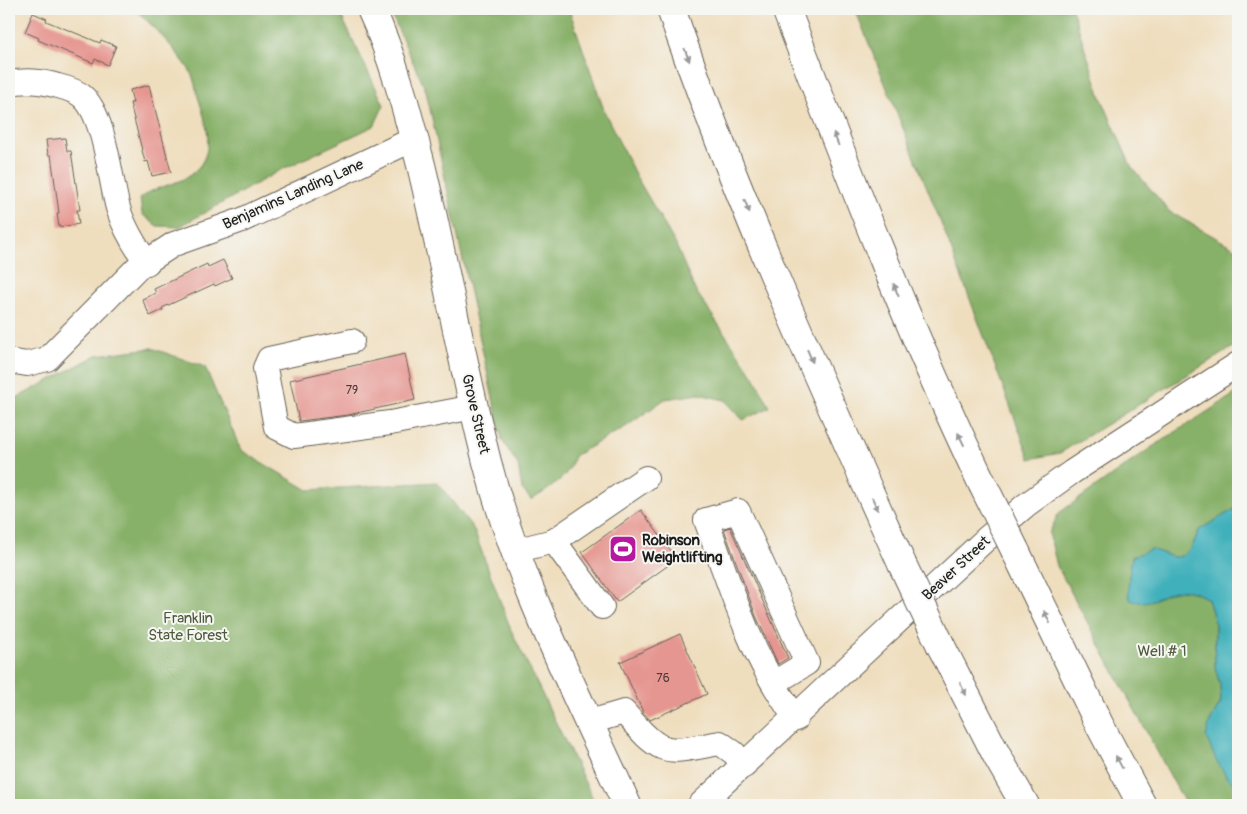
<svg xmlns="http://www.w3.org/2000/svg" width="1247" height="814" font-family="Pangolin,sans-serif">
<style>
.forest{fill:#87b068;stroke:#526642}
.water{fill:#40b0bb;stroke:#2e666c}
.building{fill:#e69691}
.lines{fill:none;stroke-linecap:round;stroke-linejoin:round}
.minor-casing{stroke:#666055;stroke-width:26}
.major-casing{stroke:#666055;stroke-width:30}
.highway-casing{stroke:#666055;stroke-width:30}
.minor{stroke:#fff;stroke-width:24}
.major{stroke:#fff;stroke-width:28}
.highway{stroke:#fff;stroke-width:28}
.highway-bridge-casing{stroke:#666055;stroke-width:30;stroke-linecap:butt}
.highway-bridge{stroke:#fff;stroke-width:28}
.oneway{fill:#999}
.labels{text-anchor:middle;stroke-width:4;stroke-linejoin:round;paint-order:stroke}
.number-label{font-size:12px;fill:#4e3a39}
.street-label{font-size:15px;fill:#1c1c1c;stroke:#f6f6f2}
.poi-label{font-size:15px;font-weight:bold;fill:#1c1c1c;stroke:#f6f6f2;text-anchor:start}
.park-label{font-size:15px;fill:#4e5a3c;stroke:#f6f6f2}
</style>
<rect width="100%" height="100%" fill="#f6f6f2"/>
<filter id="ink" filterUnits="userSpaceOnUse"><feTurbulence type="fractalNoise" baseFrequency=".02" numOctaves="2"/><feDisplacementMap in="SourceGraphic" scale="10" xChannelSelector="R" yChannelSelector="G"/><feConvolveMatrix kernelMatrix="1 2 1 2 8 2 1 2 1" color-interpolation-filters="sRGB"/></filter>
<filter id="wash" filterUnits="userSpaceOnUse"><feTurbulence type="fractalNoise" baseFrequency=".0096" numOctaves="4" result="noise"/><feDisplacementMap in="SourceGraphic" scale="20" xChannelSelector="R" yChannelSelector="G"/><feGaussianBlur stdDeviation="1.12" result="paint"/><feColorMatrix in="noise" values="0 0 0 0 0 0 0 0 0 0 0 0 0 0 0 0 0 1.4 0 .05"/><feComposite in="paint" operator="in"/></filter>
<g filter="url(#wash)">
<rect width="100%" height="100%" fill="#efdebe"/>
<!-- forest -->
<g class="forest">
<path d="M 134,9 L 338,9 L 384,105 L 374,126 L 279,171 L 179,227 L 157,226 L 142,214 L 140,198 C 156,185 180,185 194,172 C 217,151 206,122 198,97 C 196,89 194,78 190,71 C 180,54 149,21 134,9 Z"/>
<path d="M 389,9 L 569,9 L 605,113 L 636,176 L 675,243 L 695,290 L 753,375 L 770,407 L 743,420 L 725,400 L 699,394 L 665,399 L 627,426 L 574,456 C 571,476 548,490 531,500 L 522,489 L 518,465 L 502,440 L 426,91 Z"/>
<path d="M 855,9 L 1072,9 L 1101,97 L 1131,166 L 1170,212 L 1238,250 L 1238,344 L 1060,453 L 1030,459 L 942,225 Z"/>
<path d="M 152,348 L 205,367 L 241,450 L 308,490 L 437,482 L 473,528 L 511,630 L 596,805 L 9,805 L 9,402 L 97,355 Z"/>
<path d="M 1238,392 L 1238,507 L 1199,530 L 1192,547 L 1183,556 L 1173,557 L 1151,549 L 1131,562 L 1152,600 C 1173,589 1187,586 1208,599 L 1215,622 L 1215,667 L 1220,685 L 1221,702 L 1210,722 L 1228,779 L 1238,789 L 1238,805 L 1186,805 L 1057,566 L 1049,533 L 1059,513 L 1152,447 Z"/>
</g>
<!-- water -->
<path class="water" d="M 1238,507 L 1238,789 L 1228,779 L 1216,760 L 1206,737 L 1210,722 L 1221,702 L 1220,685 L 1215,667 L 1215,622 L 1208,599 C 1168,574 1161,611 1130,600 C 1126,584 1130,572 1132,557 L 1151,549 L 1173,557 L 1183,556 L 1192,547 L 1199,530 Z"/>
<g id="blocks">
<!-- building -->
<g class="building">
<path d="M 33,13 L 47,19 L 46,21 L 100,43 L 101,40 L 116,46 L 108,65 L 95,59 L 93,63 L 38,40 L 39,38 L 25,32 Z"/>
<path d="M 149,85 L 171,172 L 152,176 L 148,161 L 145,162 L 130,103 L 133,103 L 130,90 Z"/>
<path d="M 65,138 L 67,151 L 71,151 L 80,210 L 77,210 L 79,224 L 59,227 L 57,213 L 59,213 L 51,155 L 48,155 L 46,140 Z"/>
<path d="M 223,260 L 232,278 L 215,286 L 214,284 L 162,308 L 163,310 L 150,316 L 142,299 L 156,293 L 154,289 L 207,264 L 208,267 Z"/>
<path d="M 405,354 L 415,400 L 348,415 L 299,421 L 290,380 Z"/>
<path d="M 641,510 L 677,559 L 617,602 L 582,552 Z"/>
<path d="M 730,527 L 788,658 L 778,664 L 756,616 L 724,529 Z"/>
<path d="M 680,634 L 707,694 L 650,720 L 643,712 L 620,662 Z"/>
</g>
</g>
</g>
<g filter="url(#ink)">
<use href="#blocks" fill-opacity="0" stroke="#666055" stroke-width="1"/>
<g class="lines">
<defs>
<g id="minor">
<path d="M 9,83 C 27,80 40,81 58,86 C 66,88 76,91 82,96 C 105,115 110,180 118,208 C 124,228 135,246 147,263"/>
<path d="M 352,341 L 269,359 L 265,368 L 276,427 L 294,436 L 390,423 L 474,407"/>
<path d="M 9,361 L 27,364 L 47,359 L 137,268 L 174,244 L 242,220 L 414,139"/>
<path d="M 554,541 L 602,607"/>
<path d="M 514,551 L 554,541 L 646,478"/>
<path d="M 774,683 L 807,663 L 738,511 L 706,520 C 720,558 733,598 749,635 C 761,664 778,693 796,719"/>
<path d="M 590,722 L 624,712 C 664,758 663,753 720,743 L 734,753 L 744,766"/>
<path d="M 700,805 L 986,539 L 1026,505 L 1072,472 L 1238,364"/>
</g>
<path id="major" d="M 371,9 C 394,59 407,111 421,165 C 445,264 462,364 487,462 C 518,582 576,693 627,805"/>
<g id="highway">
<path d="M 671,9 C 736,198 820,382 902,564"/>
<path d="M 786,9 C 847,169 908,329 982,483"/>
<path d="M 1015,550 L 1099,724 L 1142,805"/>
<path d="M 941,646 L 997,756 L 1025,805"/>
</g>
</defs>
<!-- minor casing -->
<use href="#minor" class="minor-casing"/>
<!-- major casing -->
<use href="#major" class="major-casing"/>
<!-- highway casing -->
<use href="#highway" class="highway-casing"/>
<!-- minor -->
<use href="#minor" class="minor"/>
<!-- major -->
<use href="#major" class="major"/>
<!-- highway -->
<use href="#highway" class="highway"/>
<defs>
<g id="highway-bridge">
<path d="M 982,483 L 1015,550"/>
<path d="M 902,564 L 941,646"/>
</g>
</defs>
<!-- highway-bridge casing -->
<use href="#highway-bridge" class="highway-bridge-casing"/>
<!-- highway-bridge -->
<use href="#highway-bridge" class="highway-bridge"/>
</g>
<!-- one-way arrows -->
<defs><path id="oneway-solid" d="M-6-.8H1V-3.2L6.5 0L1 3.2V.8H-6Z" transform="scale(1.25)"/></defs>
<g class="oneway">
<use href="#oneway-solid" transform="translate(687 55) rotate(69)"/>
<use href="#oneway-solid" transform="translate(836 139) rotate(-111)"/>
<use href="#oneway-solid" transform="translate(747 206) rotate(68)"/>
<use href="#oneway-solid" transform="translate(896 290) rotate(-112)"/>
<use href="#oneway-solid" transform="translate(810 356) rotate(67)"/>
<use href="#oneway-solid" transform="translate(961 439) rotate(-116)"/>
<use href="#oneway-solid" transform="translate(875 504) rotate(66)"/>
<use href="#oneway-solid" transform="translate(1047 617) rotate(-116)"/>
<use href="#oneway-solid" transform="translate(963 689) rotate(63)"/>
<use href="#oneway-solid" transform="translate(1119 762) rotate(-118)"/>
</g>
</g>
<!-- icons -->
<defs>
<symbol id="stadium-square" viewBox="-11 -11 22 22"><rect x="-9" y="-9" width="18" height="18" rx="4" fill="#b5179e" stroke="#f6f6f2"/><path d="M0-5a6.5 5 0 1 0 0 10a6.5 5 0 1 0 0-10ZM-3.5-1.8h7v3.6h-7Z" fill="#fff"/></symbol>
</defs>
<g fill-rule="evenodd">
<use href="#stadium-square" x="607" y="533" width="32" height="32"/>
</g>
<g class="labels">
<!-- number labels -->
<g class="number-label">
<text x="352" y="394">79</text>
<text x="663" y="682">76</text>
</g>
<!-- street labels -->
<g class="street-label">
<text transform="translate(293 194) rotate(-24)" y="5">Benjamins Landing Lane</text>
<text transform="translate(476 414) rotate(77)" y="5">Grove Street</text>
<text transform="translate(956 568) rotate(-43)" y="5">Beaver Street</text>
</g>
<!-- poi labels -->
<g class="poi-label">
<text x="642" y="545">Robinson<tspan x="642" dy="17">Weightlifting</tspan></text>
</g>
<!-- park labels -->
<g class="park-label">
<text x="188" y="623">Franklin<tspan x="188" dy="17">State Forest</tspan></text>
<text x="1162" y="656">Well # 1</text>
</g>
</g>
<!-- margin -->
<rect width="1247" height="814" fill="none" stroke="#f6f6f2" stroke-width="30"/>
</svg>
